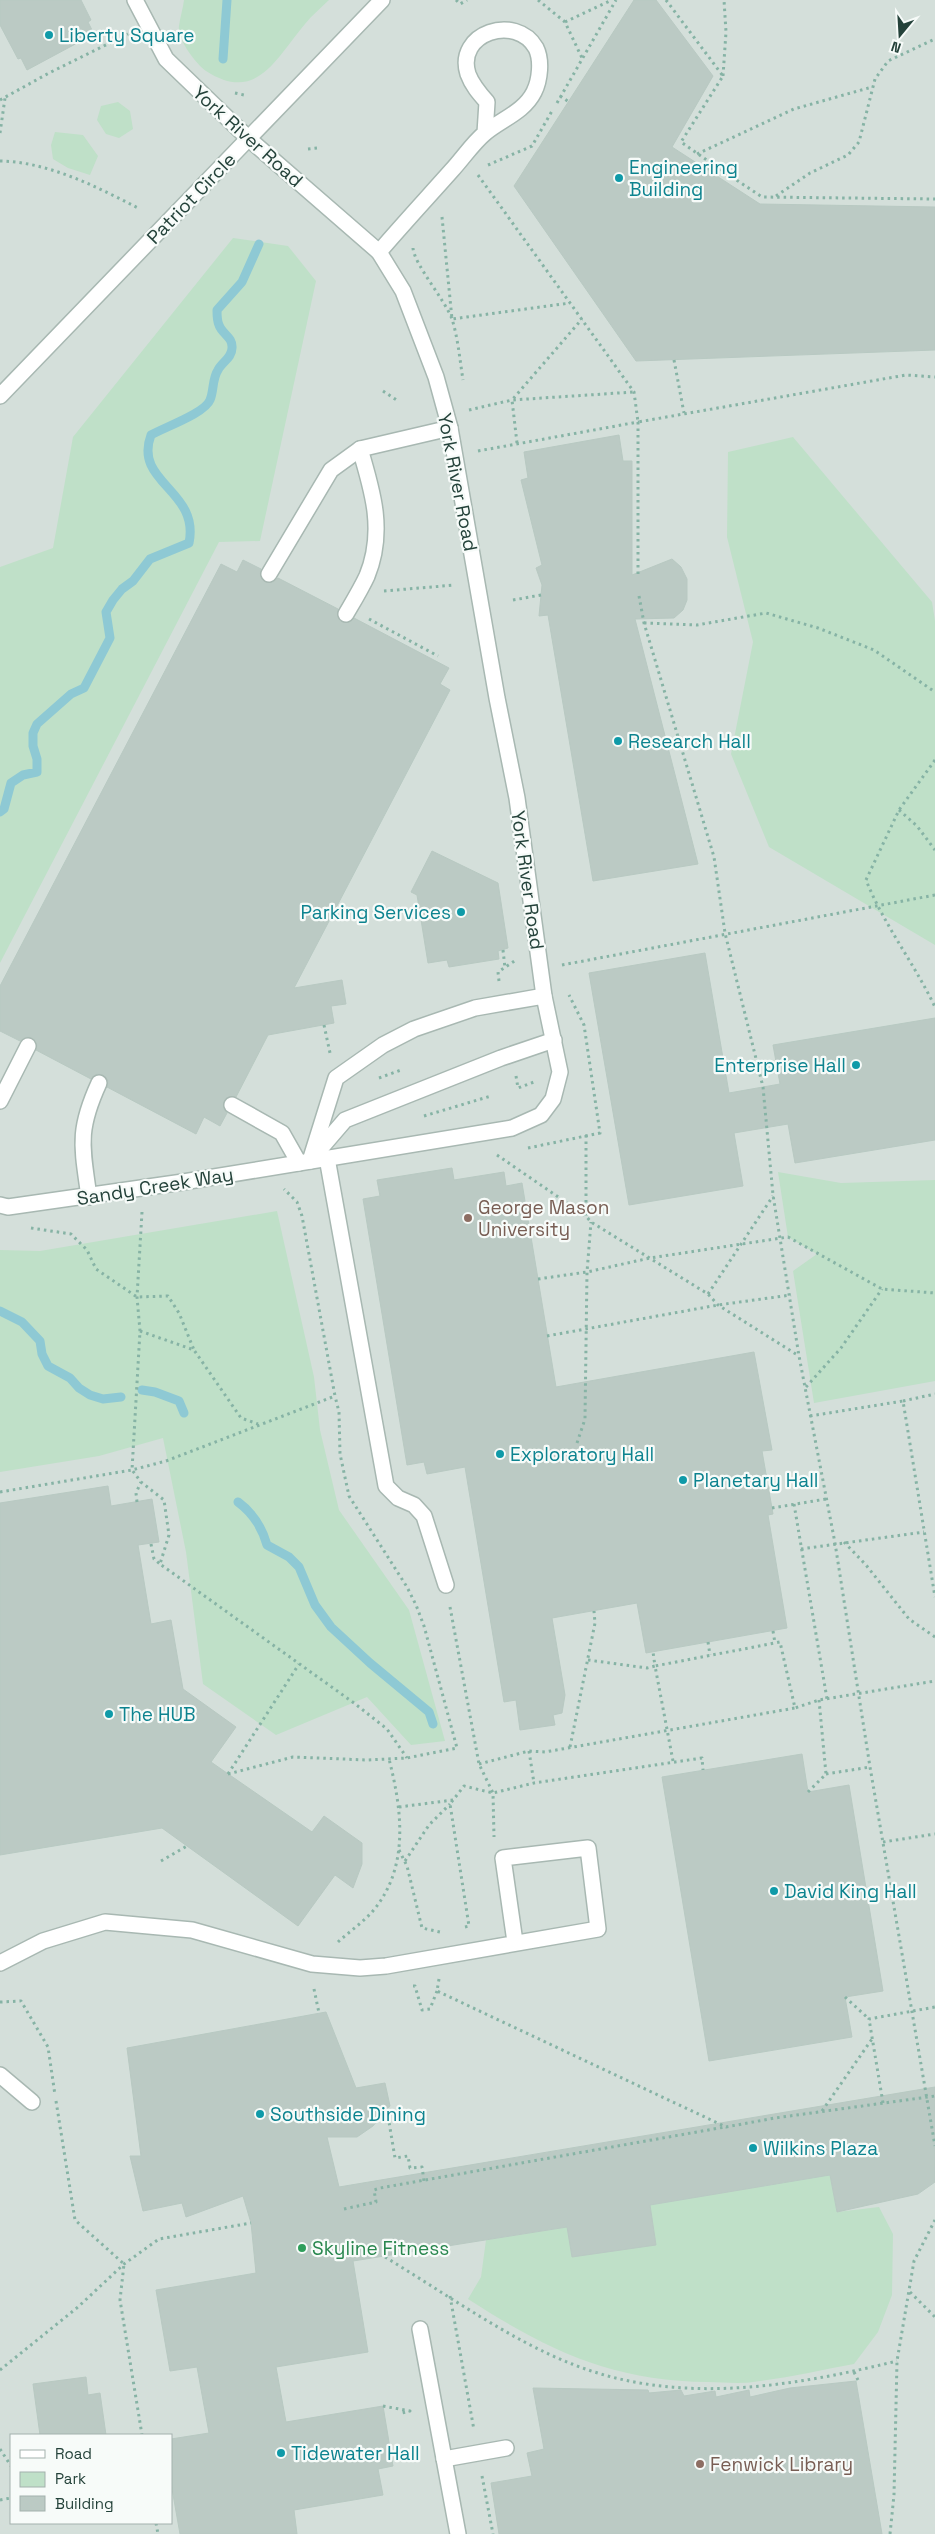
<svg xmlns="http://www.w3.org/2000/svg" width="935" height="2534" font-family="'Space Grotesk',sans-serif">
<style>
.built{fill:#d4dfda;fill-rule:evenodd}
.green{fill:#bfe0c8}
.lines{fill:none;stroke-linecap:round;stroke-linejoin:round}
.stream{stroke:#8ec9d4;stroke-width:9}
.building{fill:#bbcac4;stroke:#b8c9c2}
.minor-casing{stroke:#a8b8b2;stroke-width:18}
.path{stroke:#86b3a5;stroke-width:3;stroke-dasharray:2.5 4;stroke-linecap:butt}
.minor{stroke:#fff;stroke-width:15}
.culture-dot{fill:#0f9aa8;stroke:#f7fbf9;stroke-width:2}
.education-dot{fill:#8d6e63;stroke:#f7fbf9;stroke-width:2}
.leisure-dot{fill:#2e9e5b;stroke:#f7fbf9;stroke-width:2}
.labels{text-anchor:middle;stroke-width:4.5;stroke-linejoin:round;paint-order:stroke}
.culture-label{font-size:19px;fill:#0d838f;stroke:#f7fbf9;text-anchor:start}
.street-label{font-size:19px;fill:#24423a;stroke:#f7fbf9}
.education-label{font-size:19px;fill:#785e54;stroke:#f7fbf9;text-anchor:start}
.leisure-label{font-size:19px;fill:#27864d;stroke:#f7fbf9;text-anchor:start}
</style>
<rect width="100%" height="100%" fill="#e6efeb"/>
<!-- built -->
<path class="built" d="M 0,0 L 935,0 L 935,2534 L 0,2534 ZM 11,2435 L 171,2435 L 171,2523 L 11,2523 Z"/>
<!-- green -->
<g class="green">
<path d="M 184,0 L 329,0 C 321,8 312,15 305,24 C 276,58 257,104 206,71 C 196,64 177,39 179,26 C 180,17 183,9 184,0 Z"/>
<path d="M 118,102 L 130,111 L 133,129 L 119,138 L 106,134 L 97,120 L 101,106 Z"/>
<path d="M 55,132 L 83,135 L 98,156 L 90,175 L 68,168 L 53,159 L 51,145 Z"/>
<path d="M 233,238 L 288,246 L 316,281 L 260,541 L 219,542 L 0,963 L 0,567 L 53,548 L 73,437 Z"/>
<path d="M 793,437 L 932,602 L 935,621 L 935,945 L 769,847 L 731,754 L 753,642 L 727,537 L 728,452 Z"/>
<path d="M 778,1172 L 841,1183 L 935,1180 L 935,1381 L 814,1403 L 793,1271 L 817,1254 L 788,1237 Z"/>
<path d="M 277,1211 L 314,1377 L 320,1430 L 339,1510 L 409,1610 L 445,1741 L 411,1745 L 367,1697 L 276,1735 L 203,1684 L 186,1552 L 163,1438 L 99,1456 L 0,1472 L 0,1250 L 40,1251 Z"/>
<path d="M 830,2175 L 837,2212 L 879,2207 L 893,2234 L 892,2295 L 878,2332 L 854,2364 C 821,2370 787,2378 753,2382 C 739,2384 722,2382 708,2382 C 612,2381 547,2350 468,2299 L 481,2277 L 486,2240 L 567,2227 L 572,2257 L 656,2245 L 650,2205 Z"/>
</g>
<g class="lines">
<!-- stream -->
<g class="stream">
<path d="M 223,59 L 227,0"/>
<path d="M 0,812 L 4,809 L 11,783 L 23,775 L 37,772 L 37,759 L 33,746 L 33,733 L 37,724 L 71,694 L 84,688 L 110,638 L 106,612 L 113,600 L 122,589 L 133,581 L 150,559 L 189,543 C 200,490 133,483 151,435 C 165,427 205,413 210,400 C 214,391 212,379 218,370 C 222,362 232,358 232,348 C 233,337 222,334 219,325 C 217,321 217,315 217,310 L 242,282 L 259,244"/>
<path d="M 0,1311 L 22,1322 L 40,1341 L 42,1354 L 48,1366 L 70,1378 L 79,1388 L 90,1395 L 103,1399 L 121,1397"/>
<path d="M 142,1390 L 155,1392 L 179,1401 L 184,1413"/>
<path d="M 238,1502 C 253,1513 262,1527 267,1545 L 289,1557 L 299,1567 L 315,1605 L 331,1627 L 370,1663 L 429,1712 L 433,1724"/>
</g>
</g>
<!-- building -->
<g class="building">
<path d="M 0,0 L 81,0 L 91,20 L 88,22 L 94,34 L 27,70 L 21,58 L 18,59 L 0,25 Z"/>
<path d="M 634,0 L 656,0 L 713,76 L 672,147 L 760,204 L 935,207 L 935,350 L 636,361 L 514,186 Z"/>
<path d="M 619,435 L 623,461 L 632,461 L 632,575 L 672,559 L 681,567 L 687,579 L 687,600 L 683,610 L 674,618 L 635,619 L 698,864 L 593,881 L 548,615 L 539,616 L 542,585 L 536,568 L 542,565 L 521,480 L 528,478 L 524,452 Z"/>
<path d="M 243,560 L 261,569 L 261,578 L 265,582 L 273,582 L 278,578 L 338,609 L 338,618 L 342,622 L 350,622 L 354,618 L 449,668 L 440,684 L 450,690 L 294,988 L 342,980 L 346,1004 L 331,1006 L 334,1023 L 268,1035 L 236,1097 L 228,1097 L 224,1101 L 224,1109 L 227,1113 L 220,1126 L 204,1117 L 196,1134 L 107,1087 L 108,1081 L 103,1075 L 97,1074 L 91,1079 L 36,1050 L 37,1045 L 33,1038 L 27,1037 L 20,1041 L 0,1031 L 0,986 L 221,564 L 237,572 Z"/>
<path d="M 432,851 L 498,883 L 508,948 L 498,951 L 499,959 L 449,967 L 447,960 L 428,963 L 417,895 L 411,892 Z"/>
<path d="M 705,953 L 729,1093 L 780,1084 L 773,1045 L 935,1018 L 935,1140 L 795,1163 L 788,1124 L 734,1133 L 743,1186 L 629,1205 L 589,973 Z"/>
<path d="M 452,1168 L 454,1180 L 504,1172 L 506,1186 L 522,1183 L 556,1387 L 754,1352 L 772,1450 L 762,1451 L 773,1514 L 768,1515 L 787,1628 L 646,1653 L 637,1603 L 552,1618 L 565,1695 L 562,1713 L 553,1715 L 555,1725 L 520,1730 L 516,1700 L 504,1702 L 465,1467 L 427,1474 L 424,1462 L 407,1465 L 363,1199 L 380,1196 L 377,1180 Z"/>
<path d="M 108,1486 L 111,1506 L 152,1499 L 159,1542 L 138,1545 L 151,1624 L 171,1620 L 183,1689 L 236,1727 L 211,1762 L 312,1832 L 324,1816 L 362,1843 L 362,1864 L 353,1888 L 335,1875 L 298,1926 L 162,1828 L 0,1855 L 0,1503 Z"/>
<path d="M 802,1754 L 808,1792 L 849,1785 L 883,1991 L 845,1997 L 852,2037 L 709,2061 L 662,1777 Z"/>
<path d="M 326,2012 L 356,2088 L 385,2083 L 390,2106 L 373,2126 L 357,2137 L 327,2137 L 339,2187 L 935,2087 L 935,2182 L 918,2194 L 837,2212 L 830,2175 L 650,2205 L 656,2245 L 572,2257 L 567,2227 L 353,2261 L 368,2352 L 276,2367 L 286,2422 L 383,2406 L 393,2466 L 378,2469 L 383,2495 L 294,2510 L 297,2534 L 180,2534 L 171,2483 L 171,2439 L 209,2433 L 197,2367 L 170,2371 L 156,2290 L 256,2273 L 251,2223 L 243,2196 L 186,2217 L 182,2203 L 143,2211 L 130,2156 L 141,2156 L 127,2048 Z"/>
<path d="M 86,2377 L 88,2395 L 100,2393 L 106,2435 L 40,2435 L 33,2384 Z"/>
<path d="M 856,2381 L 882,2534 L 499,2534 L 491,2483 L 532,2476 L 527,2453 L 544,2449 L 533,2388 L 648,2390 L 649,2393 L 681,2390 L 684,2396 L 715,2391 L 716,2397 L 749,2390 L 750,2397 L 790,2388 Z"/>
</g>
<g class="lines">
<defs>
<g id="minor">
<path d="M 379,252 C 403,224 428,197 452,170 C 463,158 473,143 485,133 C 502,119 524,112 534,92 C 540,80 542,60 536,48 C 516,13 455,33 468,74 C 472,85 479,93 487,102 L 485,133"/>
<path d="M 0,396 L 382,0"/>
<path d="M 269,574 L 331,470 L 360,449 L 450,428"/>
<path d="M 346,614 C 353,602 361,589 367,576 C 385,532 373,492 360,449"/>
<path d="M 0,1101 L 28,1046"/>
<path d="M 232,1105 L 282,1133 L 299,1163"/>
<path d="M 314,1156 L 345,1120 L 501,1058 L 554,1040"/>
<path d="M 327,1158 L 386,1486 L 398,1498 L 414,1505 L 424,1516 L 446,1585"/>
<path d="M 310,1161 L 336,1078 L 383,1045 L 414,1029 L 475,1008 L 544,996"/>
<path d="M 89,1197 C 82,1146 77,1131 99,1083"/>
<path d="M 0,1205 L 8,1207 L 183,1182 L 512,1128 L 541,1115 L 553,1099 L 560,1072 L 544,996 L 517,798 L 497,698 L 450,428 L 436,377 L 403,291 L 379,252 L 249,139 L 166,59 L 135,0"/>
<path d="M 0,1963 L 43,1941 L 105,1922 L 192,1930 L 312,1964 L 360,1968 L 386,1966 L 598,1929 L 588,1848 L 503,1858 L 515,1942"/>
<path d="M 0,2075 L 32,2102"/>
<path d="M 420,2329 L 458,2534"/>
<path d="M 444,2459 L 506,2448"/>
</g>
</defs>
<!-- minor casing -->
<use href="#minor" class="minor-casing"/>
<!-- path -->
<g class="path">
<path d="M 456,0 L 460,4 L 467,0"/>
<path d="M 538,0 L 565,22 L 582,58"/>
<path d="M 666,0 L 723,76 L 681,142 L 711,163"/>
<path d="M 565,22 L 612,0"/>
<path d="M 723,76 L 726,32 L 724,0"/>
<path d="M 235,93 L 244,95"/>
<path d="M 560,96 L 569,102"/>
<path d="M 0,100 L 49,73 L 128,34"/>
<path d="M 557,103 L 616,0"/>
<path d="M 0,133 L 5,98"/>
<path d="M 308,149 L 318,148"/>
<path d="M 697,154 L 794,109 L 872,87"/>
<path d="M 0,161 C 49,162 97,187 140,209"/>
<path d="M 488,165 L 532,146 L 552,111"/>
<path d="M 707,170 L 711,163 L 762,197 L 935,199"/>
<path d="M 478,175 L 634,392 L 638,422 L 906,375 L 935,377"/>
<path d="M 776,196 L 810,173 L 848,155 L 859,142 L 875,79 L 888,61 L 935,39"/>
<path d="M 442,217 L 452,319 L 570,303"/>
<path d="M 413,248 C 414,264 445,300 452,319 C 458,338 460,361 463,380"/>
<path d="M 674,360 L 684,413"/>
<path d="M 383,391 L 398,401"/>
<path d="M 469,410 L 512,400 L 634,392"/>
<path d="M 517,443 L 512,400 L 582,319"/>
<path d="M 478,451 L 638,422 L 638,576"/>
<path d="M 384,591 L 455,585"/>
<path d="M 639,596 L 644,623 L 714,857 L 725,933 L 763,1087 L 773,1195 L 799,1356 L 835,1543 L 870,1767 L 935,2146"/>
<path d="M 513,600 L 541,595"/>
<path d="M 369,619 L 438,656"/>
<path d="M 644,623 L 697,625 L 766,613 L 818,628 L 874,650 L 935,692"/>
<path d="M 935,760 L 899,810 L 866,880 C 884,925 914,963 935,1007"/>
<path d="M 899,810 L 917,826 L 935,850"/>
<path d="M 503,950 L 505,968"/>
<path d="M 562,965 L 935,895"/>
<path d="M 499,981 L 498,972 L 516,960"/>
<path d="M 324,1025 L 330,1053"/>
<path d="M 516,1076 L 518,1088 L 534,1082"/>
<path d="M 379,1078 L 401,1070"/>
<path d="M 424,1116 L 491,1096"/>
<path d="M 586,1135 L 586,1216"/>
<path d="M 528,1148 L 600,1133 L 584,1025 L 569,995"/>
<path d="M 497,1155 L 586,1216 L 591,1222 L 708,1294 L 718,1305 L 799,1356"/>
<path d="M 142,1212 L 137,1297 L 140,1331 L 132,1470 L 141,1482 L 164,1500 L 169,1535 L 160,1564 L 354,1703 L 387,1729 L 407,1758"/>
<path d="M 31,1228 L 71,1234 L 87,1250 L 96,1269 L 137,1297 L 168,1296 L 179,1313 L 194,1350"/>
<path d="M 538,1279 L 587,1272 L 650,1258 L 788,1237 L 882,1289 L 935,1293"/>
<path d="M 708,1294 L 773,1196"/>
<path d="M 140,1331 L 194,1350 L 241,1418 L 258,1424"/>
<path d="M 547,1336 L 718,1305 L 791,1295"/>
<path d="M 806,1387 L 841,1348 L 882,1289"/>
<path d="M 903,1401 L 935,1394"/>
<path d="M 810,1416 L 903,1401 L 935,1597"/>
<path d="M 577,1443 L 585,1419 L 587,1272 L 591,1222"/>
<path d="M 0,1492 L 132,1470 L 166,1461 L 335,1396 L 302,1216 L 297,1202 L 284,1189"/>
<path d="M 137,1502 L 136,1493 L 141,1482"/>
<path d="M 794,1504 L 827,1699"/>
<path d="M 772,1508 L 826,1499"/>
<path d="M 844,1542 L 866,1565 L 909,1619 L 935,1637"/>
<path d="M 151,1544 L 154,1559 L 160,1564"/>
<path d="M 801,1549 L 924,1532"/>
<path d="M 450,1607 L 479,1764 L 493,1793 L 494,1837"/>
<path d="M 773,1631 L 775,1643"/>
<path d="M 708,1642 L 710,1655"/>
<path d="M 588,1660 L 647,1668 L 655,1666 L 653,1652"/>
<path d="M 570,1747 L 595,1623 L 594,1611"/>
<path d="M 529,1751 L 534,1783"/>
<path d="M 673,1761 L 655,1666 L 780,1642 L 795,1708 L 819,1700 L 935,1681"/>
<path d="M 479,1764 L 529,1751 L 545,1752 L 795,1708"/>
<path d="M 228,1774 L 293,1757 L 367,1760 L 407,1758 L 457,1748 L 424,1626 L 416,1605 L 407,1587 L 349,1496 L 340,1454 L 339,1412 L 335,1396"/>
<path d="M 228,1774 L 299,1664"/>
<path d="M 826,1774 L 870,1767"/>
<path d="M 808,1792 L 826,1774 L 819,1700"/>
<path d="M 399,1807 L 453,1800"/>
<path d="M 883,1842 L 935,1834"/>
<path d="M 399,1850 L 407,1866 L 422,1928 L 440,1932"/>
<path d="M 161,1861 L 187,1846"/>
<path d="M 405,1861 L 429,1825 L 450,1804"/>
<path d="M 465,1927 L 469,1926 L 450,1804 L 464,1786 L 493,1793 L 534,1783 L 702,1758 L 703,1770"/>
<path d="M 338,1942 C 349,1932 362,1923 372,1912 C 410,1868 402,1810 389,1759"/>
<path d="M 439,1979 L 437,1991 L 726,2127 L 775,2118 L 935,2096"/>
<path d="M 413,1986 L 415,1986 L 422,2010 L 430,2009 L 437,1991"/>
<path d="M 314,1989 L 319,2013"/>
<path d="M 845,1997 L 869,2019"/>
<path d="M 0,2002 L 21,2001 L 48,2047 L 55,2095"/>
<path d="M 56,2101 L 75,2220 L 124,2264 L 120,2300 L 142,2435"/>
<path d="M 883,2103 L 869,2019 L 935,2007"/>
<path d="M 387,2110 L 395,2158 L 408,2156 L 410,2168 L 422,2167 L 424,2181"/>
<path d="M 822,2111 L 872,2039"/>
<path d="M 344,2209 L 376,2202 L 374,2190 L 380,2188 L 725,2127"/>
<path d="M 385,2257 C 443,2292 510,2340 572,2364 C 677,2406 791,2387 897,2361"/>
<path d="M 910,2292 L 935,2317"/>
<path d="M 450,2296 L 474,2430"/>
<path d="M 0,2370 L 78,2307 L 124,2264 L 159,2239 L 251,2223"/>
<path d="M 854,2372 L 858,2380"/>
<path d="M 383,2406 L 410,2411 L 402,2413"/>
<path d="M 0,2449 L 11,2466"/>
<path d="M 482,2476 L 493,2534"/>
<path d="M 0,2500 L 11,2498"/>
<path d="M 156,2523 L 158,2534"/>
<path d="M 890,2534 L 894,2495 L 897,2361 L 914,2261 L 935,2220"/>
</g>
<!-- minor -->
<use href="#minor" class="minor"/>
</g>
<!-- markers -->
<g class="culture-dot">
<circle cx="49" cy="35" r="5"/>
<circle cx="619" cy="178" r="5"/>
<circle cx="618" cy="741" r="5"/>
<circle cx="461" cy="912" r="5"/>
<circle cx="856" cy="1065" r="5"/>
<circle cx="500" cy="1454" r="5"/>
<circle cx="683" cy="1480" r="5"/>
<circle cx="109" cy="1714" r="5"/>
<circle cx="774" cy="1891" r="5"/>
<circle cx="260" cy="2114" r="5"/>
<circle cx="753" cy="2148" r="5"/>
<circle cx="281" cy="2453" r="5"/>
</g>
<g class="education-dot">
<circle cx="468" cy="1218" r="5"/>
<circle cx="700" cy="2464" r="5"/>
</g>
<circle class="leisure-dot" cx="302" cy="2248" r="5"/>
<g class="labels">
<!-- culture labels -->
<g class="culture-label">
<text x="59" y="42">Liberty Square</text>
<text x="629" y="174">Engineering<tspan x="629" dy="22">Building</tspan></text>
<text x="628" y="748">Research Hall</text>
<text x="451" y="919" text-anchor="end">Parking Services</text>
<text x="846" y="1072" text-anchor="end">Enterprise Hall</text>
<text x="510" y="1461">Exploratory Hall</text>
<text x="693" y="1487">Planetary Hall</text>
<text x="119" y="1721">The HUB</text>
<text x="784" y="1898">David King Hall</text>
<text x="270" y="2121">Southside Dining</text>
<text x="763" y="2155">Wilkins Plaza</text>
<text x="291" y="2460">Tidewater Hall</text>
</g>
<!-- street labels -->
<g class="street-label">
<text transform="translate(248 136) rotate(42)" y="7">York River Road</text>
<text transform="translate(191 198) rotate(-46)" y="7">Patriot Circle</text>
<text transform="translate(458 482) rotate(79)" y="7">York River Road</text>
<text transform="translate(528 880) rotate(82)" y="7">York River Road</text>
<text transform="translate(155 1186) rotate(-9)" y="7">Sandy Creek Way</text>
</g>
<!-- education labels -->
<g class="education-label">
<text x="478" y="1214">George Mason<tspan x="478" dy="22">University</tspan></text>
<text x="710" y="2471">Fenwick Library</text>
</g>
<!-- leisure labels -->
<g class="leisure-label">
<text x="312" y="2255">Skyline Fitness</text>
</g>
</g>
<!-- legend -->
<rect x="10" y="2434" width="162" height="90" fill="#f7fbf9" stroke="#a3b1ad"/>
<rect x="20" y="2450" width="25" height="8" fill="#ffffff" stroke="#a3b1ad"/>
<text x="55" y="2459" font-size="15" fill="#24423a">Road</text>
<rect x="20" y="2472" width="25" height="15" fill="#bfe0c8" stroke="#a3b1ad"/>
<text x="55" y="2484" font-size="15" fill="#24423a">Park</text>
<rect x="20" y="2496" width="25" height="15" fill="#bbcac4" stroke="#a3b1ad"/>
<text x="55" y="2509" font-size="15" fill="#24423a">Building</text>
<!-- north arrow -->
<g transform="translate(900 35) rotate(198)" stroke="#f7fbf9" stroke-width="4" paint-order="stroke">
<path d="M0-4L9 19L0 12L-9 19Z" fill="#24423a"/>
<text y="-8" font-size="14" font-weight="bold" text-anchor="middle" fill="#24423a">N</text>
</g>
</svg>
